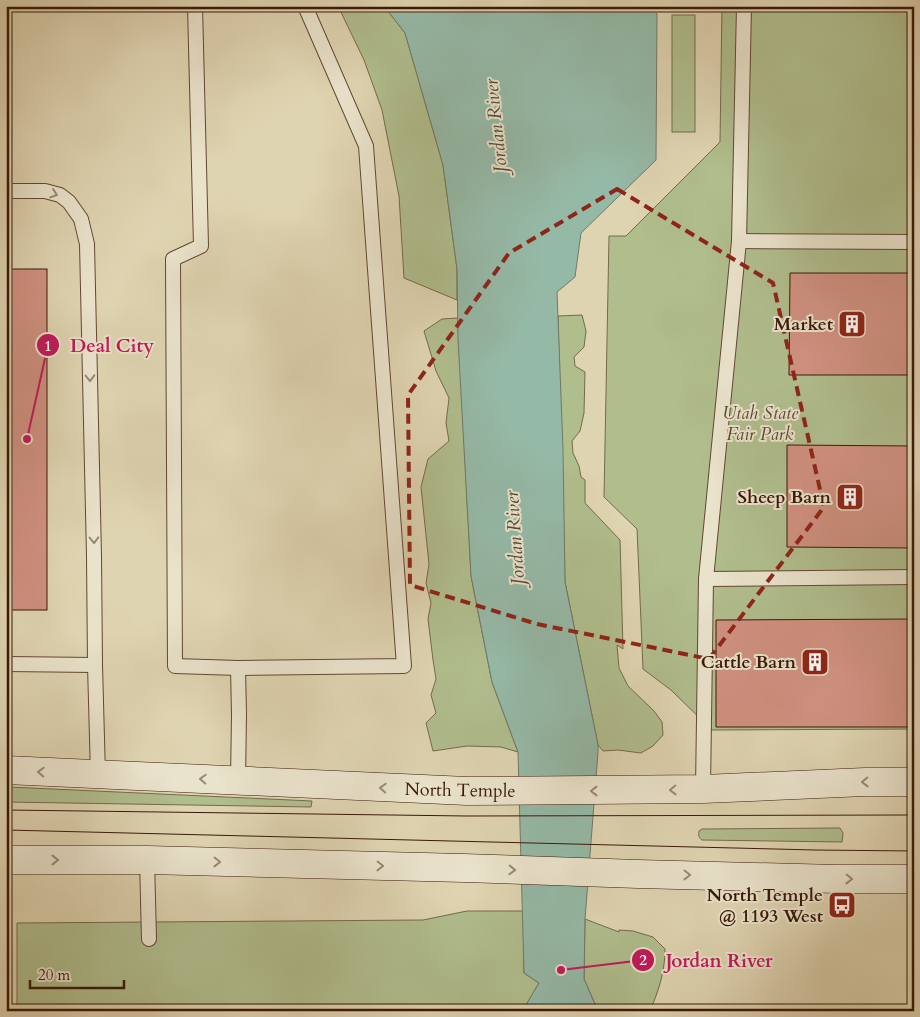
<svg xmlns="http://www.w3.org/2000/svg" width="920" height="1017" font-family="Cardo,serif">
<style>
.green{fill:#b0bd8d;stroke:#756a4b}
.water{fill:#95b9a7;stroke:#717968}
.building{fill:#d09181;stroke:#3a1809}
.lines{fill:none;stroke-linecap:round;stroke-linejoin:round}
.lane-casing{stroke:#634733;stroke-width:16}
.secondary-casing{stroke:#3a1809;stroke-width:29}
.lane{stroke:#eae3cc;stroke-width:14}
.secondary{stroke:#eae3cc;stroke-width:28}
.tram{stroke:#3a1809;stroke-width:1}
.oneway{stroke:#9b8874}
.marked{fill:none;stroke:#8f2418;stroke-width:4;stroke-dasharray:10 6;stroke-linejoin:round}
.labels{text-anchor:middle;stroke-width:4;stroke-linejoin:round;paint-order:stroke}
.poi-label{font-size:18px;font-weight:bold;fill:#3a1809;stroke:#eae3cc;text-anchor:end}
.park-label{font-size:18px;font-style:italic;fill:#5d4a31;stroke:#eae3cc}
.street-label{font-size:18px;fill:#3a1809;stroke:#eae3cc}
.water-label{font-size:19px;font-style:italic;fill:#554838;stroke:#eae3cc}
.leader{fill:none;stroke:#c2185b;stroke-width:2}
.callout-dot{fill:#c2185b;stroke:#eae3cc;stroke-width:2}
.mark-label{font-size:15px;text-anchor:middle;font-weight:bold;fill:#fff}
.callout-label{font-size:19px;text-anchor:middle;font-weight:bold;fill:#c2185b;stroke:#eae3cc;stroke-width:4;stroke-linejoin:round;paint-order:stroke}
</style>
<rect width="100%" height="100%" fill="#dfd4b1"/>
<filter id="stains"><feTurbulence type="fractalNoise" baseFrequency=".004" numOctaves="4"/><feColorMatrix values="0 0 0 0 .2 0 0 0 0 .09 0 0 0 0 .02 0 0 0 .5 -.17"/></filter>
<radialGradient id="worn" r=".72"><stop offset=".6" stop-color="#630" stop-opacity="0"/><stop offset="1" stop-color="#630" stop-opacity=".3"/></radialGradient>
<!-- green -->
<g class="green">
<path d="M 338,6 L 384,6 L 405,33 L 443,165 L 457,269 L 457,300 L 404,278 L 399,196 L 382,110 L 364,60 Z"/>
<path d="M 722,6 L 914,6 L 914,729 L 712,730 L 671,690 L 643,669 L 637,529 L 604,497 L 609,236 L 626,236 L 720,142 Z"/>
<rect x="672" y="15" width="23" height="117"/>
<path d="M 582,315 L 586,331 L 584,347 L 574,357 L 575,366 L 585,372 L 584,413 L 580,431 L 572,441 L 573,453 L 579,466 L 581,477 L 585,480 L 585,503 L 620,540 L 623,649 L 617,645 L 619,668 L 628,686 L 654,711 L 662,722 L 663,735 L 653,746 L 641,753 L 618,750 L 603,751 L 598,745 L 565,582 L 558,316 Z"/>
<path d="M 458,318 L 471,576 L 492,682 L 518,752 L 501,747 L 467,746 L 433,751 L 426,723 L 436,713 L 431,695 L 436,679 L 433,660 L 428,619 L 431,603 L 426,583 L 429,564 L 421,487 L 428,459 L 449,441 L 446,423 L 449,398 L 436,371 L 424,331 L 442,319 Z"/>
<path d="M 6,787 L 9,787 L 312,801 L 311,807 L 6,802 Z"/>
<path d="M 840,828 L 843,833 L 842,842 L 702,840 C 699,838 698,835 699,831 L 702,829 Z"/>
<path d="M 467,911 L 523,911 L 524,973 L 539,983 L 526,1005 L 529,1011 L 17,1011 L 17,923 L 423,920 Z"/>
<path d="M 585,919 L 619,932 L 619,930 L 633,931 L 653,937 L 665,949 C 665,971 659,990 650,1011 L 598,1011 L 584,979 Z"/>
</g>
<!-- water -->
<path class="water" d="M 384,6 L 649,6 L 657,14 L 656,160 L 581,233 L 575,277 L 557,292 L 563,449 L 565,582 L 598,745 L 598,752 L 585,919 L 584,979 L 598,1011 L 529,1011 L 526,1005 L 539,983 L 524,973 L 518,752 L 492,682 L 471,576 L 458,339 L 457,269 L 443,165 L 405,33 Z"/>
<!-- building -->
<g class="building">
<rect x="6" y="269" width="41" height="341"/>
<path d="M 790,273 L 914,273 L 914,375 L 789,375 Z"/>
<path d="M 787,445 L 914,446 L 914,548 L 787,547 Z"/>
<path d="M 914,619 L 914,727 L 716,727 L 716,620 Z"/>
</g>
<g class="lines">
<defs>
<g id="lane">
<path d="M 195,6 L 201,246 L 173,259 L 175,666 L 238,668 L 404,666 L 366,146 L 305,6"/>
<path d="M 6,191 L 45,191 L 60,195 L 69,202 L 81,219 L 87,244 L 94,556 L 95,665 L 98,775"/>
<path d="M 739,241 L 914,242"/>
<path d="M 706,579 L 914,577"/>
<path d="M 6,664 L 95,665"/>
<path d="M 238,668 L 239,714 L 238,781"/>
<path d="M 703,789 L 706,579 L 739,241 L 744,6"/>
<path d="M 147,860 L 149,939"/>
</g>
<g id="secondary">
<path d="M 6,770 L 467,791 L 703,789 L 865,782 L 914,782"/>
<path d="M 6,860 L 147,860 L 464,868 L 638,874 L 837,879 L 914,879"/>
</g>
</defs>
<!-- lane casing -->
<use href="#lane" class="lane-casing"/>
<!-- secondary casing -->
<use href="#secondary" class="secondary-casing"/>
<!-- lane -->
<use href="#lane" class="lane"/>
<!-- secondary -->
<use href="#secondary" class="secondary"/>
<!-- tram -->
<g class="tram">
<path d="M 6,810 L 467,816 L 914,815"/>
<path d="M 6,830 L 815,850 L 914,851"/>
</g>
</g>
<!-- one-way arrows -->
<defs><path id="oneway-chevron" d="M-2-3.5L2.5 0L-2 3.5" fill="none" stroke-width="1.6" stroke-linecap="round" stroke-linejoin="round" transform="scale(1.25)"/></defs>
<g class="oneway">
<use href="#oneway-chevron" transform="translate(54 194) rotate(19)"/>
<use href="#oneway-chevron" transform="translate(90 378) rotate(89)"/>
<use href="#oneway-chevron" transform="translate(94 540) rotate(89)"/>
<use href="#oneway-chevron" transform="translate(41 772) rotate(-177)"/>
<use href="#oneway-chevron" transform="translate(203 779) rotate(-177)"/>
<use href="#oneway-chevron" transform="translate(865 782) rotate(179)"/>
<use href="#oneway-chevron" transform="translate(383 788) rotate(-177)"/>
<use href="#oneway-chevron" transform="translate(673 790) rotate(179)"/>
<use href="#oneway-chevron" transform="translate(594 791) rotate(180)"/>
<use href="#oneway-chevron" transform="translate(55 860)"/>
<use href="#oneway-chevron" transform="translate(217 862) rotate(1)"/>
<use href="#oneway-chevron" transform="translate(380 866) rotate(1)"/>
<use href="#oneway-chevron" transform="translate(512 870) rotate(2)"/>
<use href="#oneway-chevron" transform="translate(687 875) rotate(1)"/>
<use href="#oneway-chevron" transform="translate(849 879) rotate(1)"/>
</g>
<!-- marked area -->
<path class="marked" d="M 617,189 L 773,283 L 824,507 L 709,659 L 537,624 L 410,585 L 408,395 L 509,253 Z"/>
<!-- icons -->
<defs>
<symbol id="building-square" viewBox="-11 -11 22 22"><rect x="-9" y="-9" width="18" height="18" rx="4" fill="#8f2418" stroke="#eae3cc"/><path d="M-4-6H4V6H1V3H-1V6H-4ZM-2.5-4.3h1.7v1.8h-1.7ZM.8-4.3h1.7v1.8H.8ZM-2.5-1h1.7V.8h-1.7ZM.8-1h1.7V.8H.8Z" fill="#fff"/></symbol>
<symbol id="bus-square" viewBox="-11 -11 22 22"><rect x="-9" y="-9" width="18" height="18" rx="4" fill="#8f2418" stroke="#eae3cc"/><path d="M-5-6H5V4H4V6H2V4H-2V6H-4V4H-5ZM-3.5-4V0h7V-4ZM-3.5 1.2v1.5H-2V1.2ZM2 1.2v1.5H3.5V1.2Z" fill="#fff"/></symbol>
</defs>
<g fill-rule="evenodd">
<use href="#building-square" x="836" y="308" width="32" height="32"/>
<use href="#building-square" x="834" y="481" width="32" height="32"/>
<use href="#building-square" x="799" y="646" width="32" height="32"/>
<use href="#bus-square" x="826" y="889" width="32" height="32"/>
</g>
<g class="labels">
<!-- poi labels -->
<g class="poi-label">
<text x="833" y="330">Market</text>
<text x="831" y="503">Sheep Barn</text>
<text x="796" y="668">Cattle Barn</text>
<text x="823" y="901">North Temple<tspan x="823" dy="21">@ 1193 West</tspan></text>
</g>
<!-- park labels -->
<g class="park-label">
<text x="760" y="419">Utah State<tspan x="760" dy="21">Fair Park</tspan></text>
</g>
<!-- street labels -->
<g class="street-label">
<text transform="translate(460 790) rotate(1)" y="6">North Temple</text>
</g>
<!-- water labels -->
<g class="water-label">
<text transform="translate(495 126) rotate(-96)" y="7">Jordan River</text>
<text transform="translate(514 538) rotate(-94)" y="7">Jordan River</text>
</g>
</g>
<!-- callouts -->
<path class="leader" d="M27 439L48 345M561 970L643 960"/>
<g class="callout-dot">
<circle cx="27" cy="439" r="5"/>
<circle cx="561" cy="970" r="5"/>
<circle cx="48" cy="345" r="12"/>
<circle cx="643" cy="960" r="12"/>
</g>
<g class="mark-label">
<text x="48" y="351">1</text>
<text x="643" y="965">2</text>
</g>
<g class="callout-label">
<text x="112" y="352">Deal City</text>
<text x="719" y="967">Jordan River</text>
</g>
<!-- margin -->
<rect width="920" height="1017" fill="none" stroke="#dfd4b1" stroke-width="25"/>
<rect x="8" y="8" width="905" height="1002" fill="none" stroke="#3a1809" stroke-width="2.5"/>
<rect x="12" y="12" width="895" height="992" fill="none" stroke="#3a1809"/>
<!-- scale -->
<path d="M30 980v8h94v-8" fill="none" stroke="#3a1809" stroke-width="2.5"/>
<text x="38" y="980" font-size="15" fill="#3a1809" stroke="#eae3cc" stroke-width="4" paint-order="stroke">20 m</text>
<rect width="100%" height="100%" filter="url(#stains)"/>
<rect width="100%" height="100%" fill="url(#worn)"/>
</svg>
